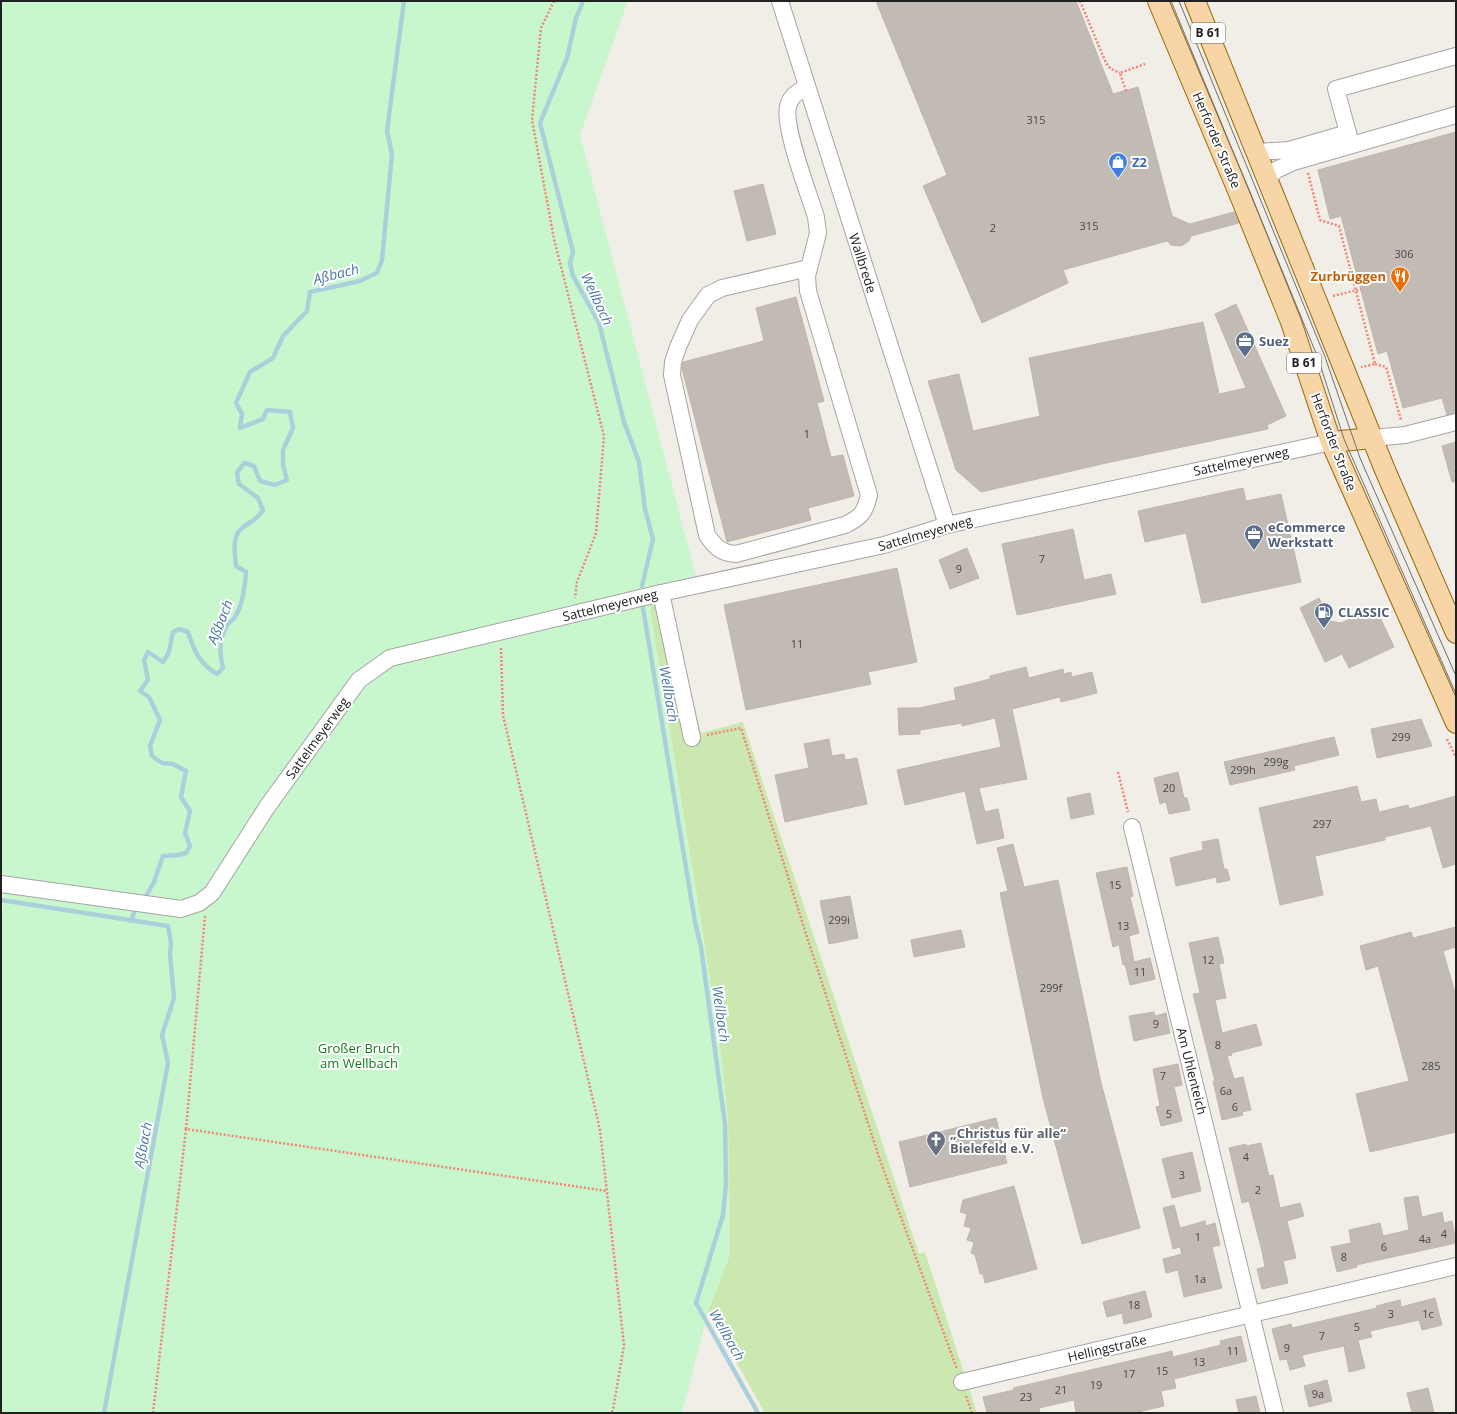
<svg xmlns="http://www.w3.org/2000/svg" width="1457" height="1414" font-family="'Open Sans',sans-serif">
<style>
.grass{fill:#cce8b1}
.park{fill:#c9f7cd}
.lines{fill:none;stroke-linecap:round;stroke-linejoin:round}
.stream{stroke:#abd0dc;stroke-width:4.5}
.building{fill:#c1bab5;stroke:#c2b5ab}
.minor-casing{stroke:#a5a5a5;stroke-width:18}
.major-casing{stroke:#966808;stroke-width:22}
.path{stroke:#f38577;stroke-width:2.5;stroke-dasharray:2 2;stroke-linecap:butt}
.minor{stroke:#fff;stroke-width:16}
.major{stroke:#f7d5a7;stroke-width:20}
.tram{stroke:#6f6f6f;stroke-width:1}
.labels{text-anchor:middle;stroke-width:4;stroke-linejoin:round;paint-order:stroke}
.number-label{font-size:11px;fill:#494746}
.shield{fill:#fff;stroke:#646464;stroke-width:1}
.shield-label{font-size:12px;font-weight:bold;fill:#212121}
.street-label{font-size:13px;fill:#212121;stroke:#fff}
.shop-label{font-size:13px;font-weight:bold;fill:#366cbe;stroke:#fff;text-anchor:start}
.food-label{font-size:13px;font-weight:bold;fill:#c56008;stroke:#fff;text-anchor:end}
.service-label{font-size:13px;font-weight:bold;fill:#4e5e75;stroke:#fff;text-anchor:start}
.park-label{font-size:13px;fill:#127c1b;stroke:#fff}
.worship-label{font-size:13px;font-weight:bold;fill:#5b616d;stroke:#fff;text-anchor:start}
.water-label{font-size:14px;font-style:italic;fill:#4e79a5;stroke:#fff}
</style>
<rect width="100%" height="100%" fill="#f1eee8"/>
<!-- grass -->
<path class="grass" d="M 669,601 L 701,733 L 743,722 L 919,1254 L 925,1252 L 977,1413 L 765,1413 L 708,1312 L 730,1254 L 728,1123 L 722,1061 L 701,922 L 649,604 Z"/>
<!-- park -->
<path class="park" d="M 1,1 L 628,1 L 580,135 L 696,576 L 646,587 L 701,922 L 722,1061 L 728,1123 L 730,1254 L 708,1312 L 682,1413 L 1,1413 L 1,918 L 7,875 L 1,873 Z"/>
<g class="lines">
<!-- stream -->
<g class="stream">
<path d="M 583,1 L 576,18 L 567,58 L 540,123 L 573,252 L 570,263 L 573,276 L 599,323 L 624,422 L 639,462 L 645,509 L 653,539 L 642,586"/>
<path d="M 642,602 L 695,922 L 701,947 L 725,1124 L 726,1184 L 723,1215 L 696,1303 L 758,1413"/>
<path d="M 145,898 L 154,882 L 163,856 L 178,855 L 186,853 L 190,846 L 185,833 L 190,811 L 181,797 L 186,771 L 173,764 L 162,763 L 152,756 L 150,746 L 160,720 L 149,697 L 140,691 L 148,680 L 144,660 L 148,652 L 163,662 L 169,652 L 173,632 L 179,629 L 188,632 C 194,651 199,663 217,674 L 223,668 C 219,653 219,637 228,624 C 230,621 234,620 235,617 C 243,605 245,586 246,572 L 236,566 C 235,555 232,539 240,530 C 249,521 256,522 263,510 L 258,498 L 239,484 L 237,473 L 244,463 L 254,466 L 260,481 L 275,485 L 287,480 L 283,465 L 283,450 L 293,428 L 290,412 L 267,410 L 263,419 L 240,428 L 242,414 L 236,403 L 250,372 L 273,358 L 283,336 L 307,311 L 310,292 L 360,281 L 377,273 L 382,260 L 392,154 L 387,131 L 404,1"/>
<path d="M 1,900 L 168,926 L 171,943 L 170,954 L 174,998 L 162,1035 L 168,1063 L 104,1413"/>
<path d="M 131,921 L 134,913"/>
</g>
</g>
<!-- building -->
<g class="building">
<path d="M 876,1 L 1076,1 L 1113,94 L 1138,87 L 1172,216 L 1190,224 L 1234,212 L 1239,223 L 1191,236 L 1189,241 L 1181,246 L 1171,245 L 1167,241 L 1063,270 L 1068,283 L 982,323 L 923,186 L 947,175 Z"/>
<path d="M 1456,132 L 1456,413 L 1447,415 L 1442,398 L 1403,408 L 1387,351 L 1378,354 L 1341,216 L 1330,219 L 1318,170 Z"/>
<path d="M 763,184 L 776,234 L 747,241 L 734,191 Z"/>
<path d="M 796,297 L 824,401 L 817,403 L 831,457 L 843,455 L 854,496 L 808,508 L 811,520 L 727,542 L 682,369 L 682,364 L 683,362 L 764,341 L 756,308 Z"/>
<path d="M 1236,304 L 1286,416 L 1267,425 L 1268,429 L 1106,463 L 981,492 L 956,470 L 928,381 L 959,374 L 973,431 L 1040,416 L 1029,358 L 1203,322 L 1219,394 L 1246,388 L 1215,314 Z"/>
<path d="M 1456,442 L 1456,482 L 1452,482 L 1442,446 Z"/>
<path d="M 1243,488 L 1246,501 L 1281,494 L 1301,582 L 1202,603 L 1186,533 L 1145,542 L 1138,511 Z"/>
<path d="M 1073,529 L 1084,580 L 1111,574 L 1116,594 L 1017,615 L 1002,544 Z"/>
<path d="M 967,548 L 979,578 L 950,589 L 939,560 Z"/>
<path d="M 897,568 L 917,662 L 868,672 L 871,684 L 746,710 L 724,605 Z"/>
<path d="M 1319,598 L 1330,621 L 1341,623 L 1375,607 L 1394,647 L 1349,668 L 1342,654 L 1325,662 L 1300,608 Z"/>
<path d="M 1026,667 L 1029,678 L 1063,669 L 1064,674 L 1071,672 L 1072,677 L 1092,672 L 1097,693 L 1061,702 L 1060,697 L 1012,709 L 1027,779 L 979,788 L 985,812 L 998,809 L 1004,838 L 977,844 L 965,791 L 905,805 L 897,770 L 1001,747 L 995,718 L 962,726 L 962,723 L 920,730 L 920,734 L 899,735 L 898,708 L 919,708 L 956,700 L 954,688 L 990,679 L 990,676 Z"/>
<path d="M 1421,719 L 1432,746 L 1377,758 L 1371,729 Z"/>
<path d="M 1334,737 L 1339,755 L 1294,766 L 1295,770 L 1230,785 L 1224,762 Z"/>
<path d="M 829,739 L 832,756 L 844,754 L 845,760 L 857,758 L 867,804 L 785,822 L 775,775 L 809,768 L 804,744 Z"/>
<path d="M 1178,772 L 1184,798 L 1187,798 L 1190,810 L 1169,814 L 1166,802 L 1160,804 L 1154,778 Z"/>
<path d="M 1357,786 L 1361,802 L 1376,799 L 1379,812 L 1408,805 L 1409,809 L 1456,796 L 1456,864 L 1443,868 L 1431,826 L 1385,837 L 1385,840 L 1315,856 L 1323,895 L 1280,905 L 1259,808 Z"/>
<path d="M 1090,793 L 1094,814 L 1071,819 L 1067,798 Z"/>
<path d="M 1218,839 L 1224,869 L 1227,869 L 1230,880 L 1217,883 L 1216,877 L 1176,886 L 1170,858 L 1203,850 L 1202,842 Z"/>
<path d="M 1013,844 L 1024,887 L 1058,880 L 1101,1083 L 1140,1228 L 1082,1244 L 1043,1098 L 1000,893 L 1008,891 L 997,848 Z"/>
<path d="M 1127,867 L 1133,896 L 1130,897 L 1139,933 L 1129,936 L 1134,962 L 1123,965 L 1119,945 L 1113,947 L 1096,873 Z"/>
<path d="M 850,896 L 858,938 L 829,944 L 820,901 Z"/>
<path d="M 1456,927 L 1456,947 L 1443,951 L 1456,996 L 1456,1132 L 1370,1152 L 1356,1094 L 1409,1081 L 1378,966 L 1366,970 L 1360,946 L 1411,932 L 1413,938 Z"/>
<path d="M 961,930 L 965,947 L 914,957 L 911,940 Z"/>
<path d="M 1218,937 L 1224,963 L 1219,964 L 1226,998 L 1215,1000 L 1222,1033 L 1256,1024 L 1262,1045 L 1231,1053 L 1232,1055 L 1227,1056 L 1234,1079 L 1243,1077 L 1251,1110 L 1242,1112 L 1243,1115 L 1222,1120 L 1213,1081 L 1215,1081 L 1193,994 L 1200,993 L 1189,943 Z"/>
<path d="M 1150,958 L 1155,979 L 1130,985 L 1125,964 Z"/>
<path d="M 1154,1012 L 1155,1016 L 1166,1013 L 1170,1033 L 1134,1041 L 1129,1016 Z"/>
<path d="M 1178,1064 L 1182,1085 L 1174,1087 L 1182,1121 L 1161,1126 L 1156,1107 L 1160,1106 L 1153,1069 Z"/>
<path d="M 996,1118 L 1007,1163 L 910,1187 L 899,1142 Z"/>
<path d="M 1261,1143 L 1269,1176 L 1273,1175 L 1280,1208 L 1300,1203 L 1304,1216 L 1287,1221 L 1296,1258 L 1283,1261 L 1288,1283 L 1262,1289 L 1257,1269 L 1265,1267 L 1262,1251 L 1249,1201 L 1242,1203 L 1229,1148 L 1246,1144 L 1246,1146 Z"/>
<path d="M 1192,1152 L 1201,1191 L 1172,1198 L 1162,1159 Z"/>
<path d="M 1014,1186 L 1037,1269 L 985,1283 L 983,1274 L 980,1274 L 975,1255 L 971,1253 L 974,1242 L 967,1240 L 971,1228 L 964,1226 L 967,1214 L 960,1212 L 963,1200 Z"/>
<path d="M 1418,1196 L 1422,1217 L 1442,1212 L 1444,1223 L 1452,1221 L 1456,1243 L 1356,1265 L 1357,1267 L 1337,1272 L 1331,1247 L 1351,1243 L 1349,1230 L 1380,1223 L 1383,1236 L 1409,1230 L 1404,1198 Z"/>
<path d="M 1174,1205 L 1180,1228 L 1205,1221 L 1206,1226 L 1215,1223 L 1220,1245 L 1212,1247 L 1222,1288 L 1184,1297 L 1178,1270 L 1166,1273 L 1163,1259 L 1182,1254 L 1180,1247 L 1173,1249 L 1163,1208 Z"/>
<path d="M 1145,1291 L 1152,1317 L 1124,1324 L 1122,1313 L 1107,1317 L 1103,1302 Z"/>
<path d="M 1435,1298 L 1442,1325 L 1422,1330 L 1419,1320 L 1370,1331 L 1372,1337 L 1358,1340 L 1365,1368 L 1349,1372 L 1344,1346 L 1302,1355 L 1305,1366 L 1290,1370 L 1287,1359 L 1280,1360 L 1272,1329 L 1291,1324 L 1292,1328 L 1377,1308 L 1376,1306 L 1400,1300 L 1401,1307 Z"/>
<path d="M 1241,1336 L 1247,1361 L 1174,1379 L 1176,1388 L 1161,1391 L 1164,1406 L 1142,1411 L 1143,1413 L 1076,1413 L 1074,1400 L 1039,1408 L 1040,1413 L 987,1413 L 983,1397 L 1014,1390 L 1013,1388 L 1172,1351 L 1173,1357 L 1221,1345 L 1220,1341 Z"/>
<path d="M 1327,1380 L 1332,1401 L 1309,1407 L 1304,1386 Z"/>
<path d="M 1428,1388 L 1434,1413 L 1412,1413 L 1407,1393 Z"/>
<path d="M 1256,1396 L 1260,1413 L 1239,1413 L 1236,1400 Z"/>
</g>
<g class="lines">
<defs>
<g id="minor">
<path d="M 780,1 L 947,525"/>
<path d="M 806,87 C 797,93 790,96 788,107 C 783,127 809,194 816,217 L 818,233 L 807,276 L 808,291 L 869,495 C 865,513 861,517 845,525 L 736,554 C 721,553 715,547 707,535 L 672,375 L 673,362 L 678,347 L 690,320 L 708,295 L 722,288 L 809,268"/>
<path d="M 1351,144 L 1336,89 L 1456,56"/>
<path d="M 1256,152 L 1289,150 L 1348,133"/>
<path d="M 1267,179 L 1276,170 L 1293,162 L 1456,115"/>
<path d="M 1372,438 L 1405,435 L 1456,422"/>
<path d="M 661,593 L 692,738"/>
<path d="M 1132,827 L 1275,1413"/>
<path d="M 1,884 L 181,909 L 199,903 L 212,893 L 267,807 L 359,680 L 390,658 L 661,593 L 884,545 L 947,525 L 1331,442"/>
<path d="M 962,1382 L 1456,1266"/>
</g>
<g id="major">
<path d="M 1158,1 L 1239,193 L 1291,322 L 1331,442 L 1456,723"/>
<path d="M 1195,1 L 1385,470 L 1456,633"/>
<path d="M 1331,442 L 1372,438"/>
</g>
</defs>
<!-- minor casing -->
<use href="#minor" class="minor-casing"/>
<!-- major casing -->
<use href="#major" class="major-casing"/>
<!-- path -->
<g class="path">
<path d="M 554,1 L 541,28 L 532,120 L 554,239 L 604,436 L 596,533 L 577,582 L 575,598"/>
<path d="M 1080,1 L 1106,63 L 1111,69 L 1120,73"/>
<path d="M 1126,91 L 1120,73 L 1145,64"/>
<path d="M 1308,173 L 1320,220 L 1339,226 L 1375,364 L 1361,367"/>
<path d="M 1333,296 L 1361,289"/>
<path d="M 1375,364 L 1386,367 L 1401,420"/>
<path d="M 501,648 L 503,715 L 600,1130 L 624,1345 L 613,1410 L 611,1413"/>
<path d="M 707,735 L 741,728 L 807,937 L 881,1163 L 957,1369"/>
<path d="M 1447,739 L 1456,757"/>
<path d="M 1118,772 L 1128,812"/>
<path d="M 186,1129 L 205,916"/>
<path d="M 966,1396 L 972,1413"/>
<path d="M 153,1413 L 186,1129 L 607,1191"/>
</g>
<!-- minor -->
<use href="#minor" class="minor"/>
<!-- major -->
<use href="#major" class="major"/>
<!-- tram -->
<g class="tram">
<path d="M 1171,1 L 1318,358 L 1344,439 L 1456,694"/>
<path d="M 1179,1 L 1325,357 L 1360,458 L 1456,676"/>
</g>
</g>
<!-- icons -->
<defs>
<symbol id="shop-pin" viewBox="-11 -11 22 30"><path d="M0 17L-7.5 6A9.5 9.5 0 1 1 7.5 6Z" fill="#3f7fe0" stroke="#fff"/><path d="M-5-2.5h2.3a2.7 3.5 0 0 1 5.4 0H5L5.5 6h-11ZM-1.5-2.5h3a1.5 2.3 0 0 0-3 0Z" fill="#fff"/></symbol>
<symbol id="restaurant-pin" viewBox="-11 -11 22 30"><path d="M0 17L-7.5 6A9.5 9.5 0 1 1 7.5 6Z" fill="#e8710a" stroke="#fff"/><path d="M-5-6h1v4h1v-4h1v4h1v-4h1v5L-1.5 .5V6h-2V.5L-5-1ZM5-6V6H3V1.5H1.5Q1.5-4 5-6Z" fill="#fff"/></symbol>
<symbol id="office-pin" viewBox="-11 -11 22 30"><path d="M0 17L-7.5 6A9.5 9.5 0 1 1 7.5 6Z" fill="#5c6f8a" stroke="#fff"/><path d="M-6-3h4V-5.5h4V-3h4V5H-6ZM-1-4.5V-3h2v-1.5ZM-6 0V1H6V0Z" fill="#fff"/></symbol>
<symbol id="fuel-pin" viewBox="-11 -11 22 30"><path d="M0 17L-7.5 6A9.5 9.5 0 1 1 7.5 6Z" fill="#5c6f8a" stroke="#fff"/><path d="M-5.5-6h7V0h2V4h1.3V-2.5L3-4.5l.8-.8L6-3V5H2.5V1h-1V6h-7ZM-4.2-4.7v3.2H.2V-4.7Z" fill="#fff"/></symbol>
<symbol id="church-pin" viewBox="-11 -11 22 30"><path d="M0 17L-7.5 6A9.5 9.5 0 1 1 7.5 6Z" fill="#6b7280" stroke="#fff"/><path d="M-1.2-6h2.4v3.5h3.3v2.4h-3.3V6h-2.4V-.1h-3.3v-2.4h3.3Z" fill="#fff"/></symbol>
</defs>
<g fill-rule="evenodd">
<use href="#shop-pin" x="1107" y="151" width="22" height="30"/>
<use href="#restaurant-pin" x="1389" y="265" width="22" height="30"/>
<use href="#office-pin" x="1234" y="330" width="22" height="30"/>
<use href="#office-pin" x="1243" y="523" width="22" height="30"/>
<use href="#fuel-pin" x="1313" y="601" width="22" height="30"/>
<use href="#church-pin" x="925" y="1129" width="22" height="30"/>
</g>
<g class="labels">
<!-- number labels -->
<g class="number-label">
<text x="1036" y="124">315</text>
<text x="1089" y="230">315</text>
<text x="993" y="232">2</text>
<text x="1404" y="258">306</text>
<text x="807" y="438">1</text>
<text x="1042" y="563">7</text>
<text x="959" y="573">9</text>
<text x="797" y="648">11</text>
<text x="1401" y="741">299</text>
<text x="1276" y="766">299g</text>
<text x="1243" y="774">299h</text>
<text x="1169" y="792">20</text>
<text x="1322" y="828">297</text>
<text x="1115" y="889">15</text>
<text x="839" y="924">299i</text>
<text x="1123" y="930">13</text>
<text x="1208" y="964">12</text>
<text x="1140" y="976">11</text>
<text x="1051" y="992">299f</text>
<text x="1156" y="1028">9</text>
<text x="1218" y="1049">8</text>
<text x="1431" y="1070">285</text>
<text x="1163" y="1080">7</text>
<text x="1226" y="1095">6a</text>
<text x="1235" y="1111">6</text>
<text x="1169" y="1118">5</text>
<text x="1246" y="1161">4</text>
<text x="1182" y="1179">3</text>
<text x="1258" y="1194">2</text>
<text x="1444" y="1238">4</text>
<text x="1198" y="1241">1</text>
<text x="1425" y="1243">4a</text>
<text x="1384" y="1251">6</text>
<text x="1344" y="1261">8</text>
<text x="1200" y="1283">1a</text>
<text x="1134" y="1309">18</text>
<text x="1391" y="1318">3</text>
<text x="1428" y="1318">1c</text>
<text x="1357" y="1331">5</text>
<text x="1322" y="1340">7</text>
<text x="1287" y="1352">9</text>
<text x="1233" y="1355">11</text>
<text x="1199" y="1366">13</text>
<text x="1162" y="1375">15</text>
<text x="1129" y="1378">17</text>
<text x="1096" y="1389">19</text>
<text x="1061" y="1394">21</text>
<text x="1318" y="1398">9a</text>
<text x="1026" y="1401">23</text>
</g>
<!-- shield labels -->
<g class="shield">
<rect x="1191" y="23" width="34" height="20" rx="3"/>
<rect x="1287" y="353" width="34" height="20" rx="3"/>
</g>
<g class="shield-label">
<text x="1208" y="37">B 61</text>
<text x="1304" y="367">B 61</text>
</g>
<!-- street labels -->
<g class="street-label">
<text transform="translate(1217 140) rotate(67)" y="5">Herforder Straße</text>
<text transform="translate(863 263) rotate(72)" y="5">Wallbrede</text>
<text transform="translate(1334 442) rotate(69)" y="5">Herforder Straße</text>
<text transform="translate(1241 461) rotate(-12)" y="5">Sattelmeyerweg</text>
<text transform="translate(925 533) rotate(-16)" y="5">Sattelmeyerweg</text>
<text transform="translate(610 605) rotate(-14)" y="5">Sattelmeyerweg</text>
<text transform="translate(317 738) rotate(-54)" y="5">Sattelmeyerweg</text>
<text transform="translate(1192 1071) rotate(76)" y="5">Am Uhlenteich</text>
<text transform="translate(1107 1348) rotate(-13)" y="5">Hellingstraße</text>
</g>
<!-- shop labels -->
<g class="shop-label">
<text x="1132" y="167">Z2</text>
</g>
<!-- food labels -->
<g class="food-label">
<text x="1386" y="281">Zurbrüggen</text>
</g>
<!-- service labels -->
<g class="service-label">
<text x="1259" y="346">Suez</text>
<text x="1268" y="532">eCommerce<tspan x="1268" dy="15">Werkstatt</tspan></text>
<text x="1338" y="617">CLASSIC</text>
</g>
<!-- park labels -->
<g class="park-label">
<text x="359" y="1053">Großer Bruch<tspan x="359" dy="15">am Wellbach</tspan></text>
</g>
<!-- worship labels -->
<g class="worship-label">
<text x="950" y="1138">„Christus für alle“<tspan x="950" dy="15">Bielefeld e.V.</tspan></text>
</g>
<!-- water labels -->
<g class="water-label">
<text transform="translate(336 274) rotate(-14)" y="5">Aßbach</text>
<text transform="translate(597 299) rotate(65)" y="5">Wellbach</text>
<text transform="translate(220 622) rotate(-68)" y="5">Aßbach</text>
<text transform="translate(669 694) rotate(80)" y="5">Wellbach</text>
<text transform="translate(721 1014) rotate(82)" y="5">Wellbach</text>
<text transform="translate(143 1145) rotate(-79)" y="5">Aßbach</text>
<text transform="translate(727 1335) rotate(60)" y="5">Wellbach</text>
</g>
</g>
<!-- border -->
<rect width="1457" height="1414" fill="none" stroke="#212121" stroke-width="4"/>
</svg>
